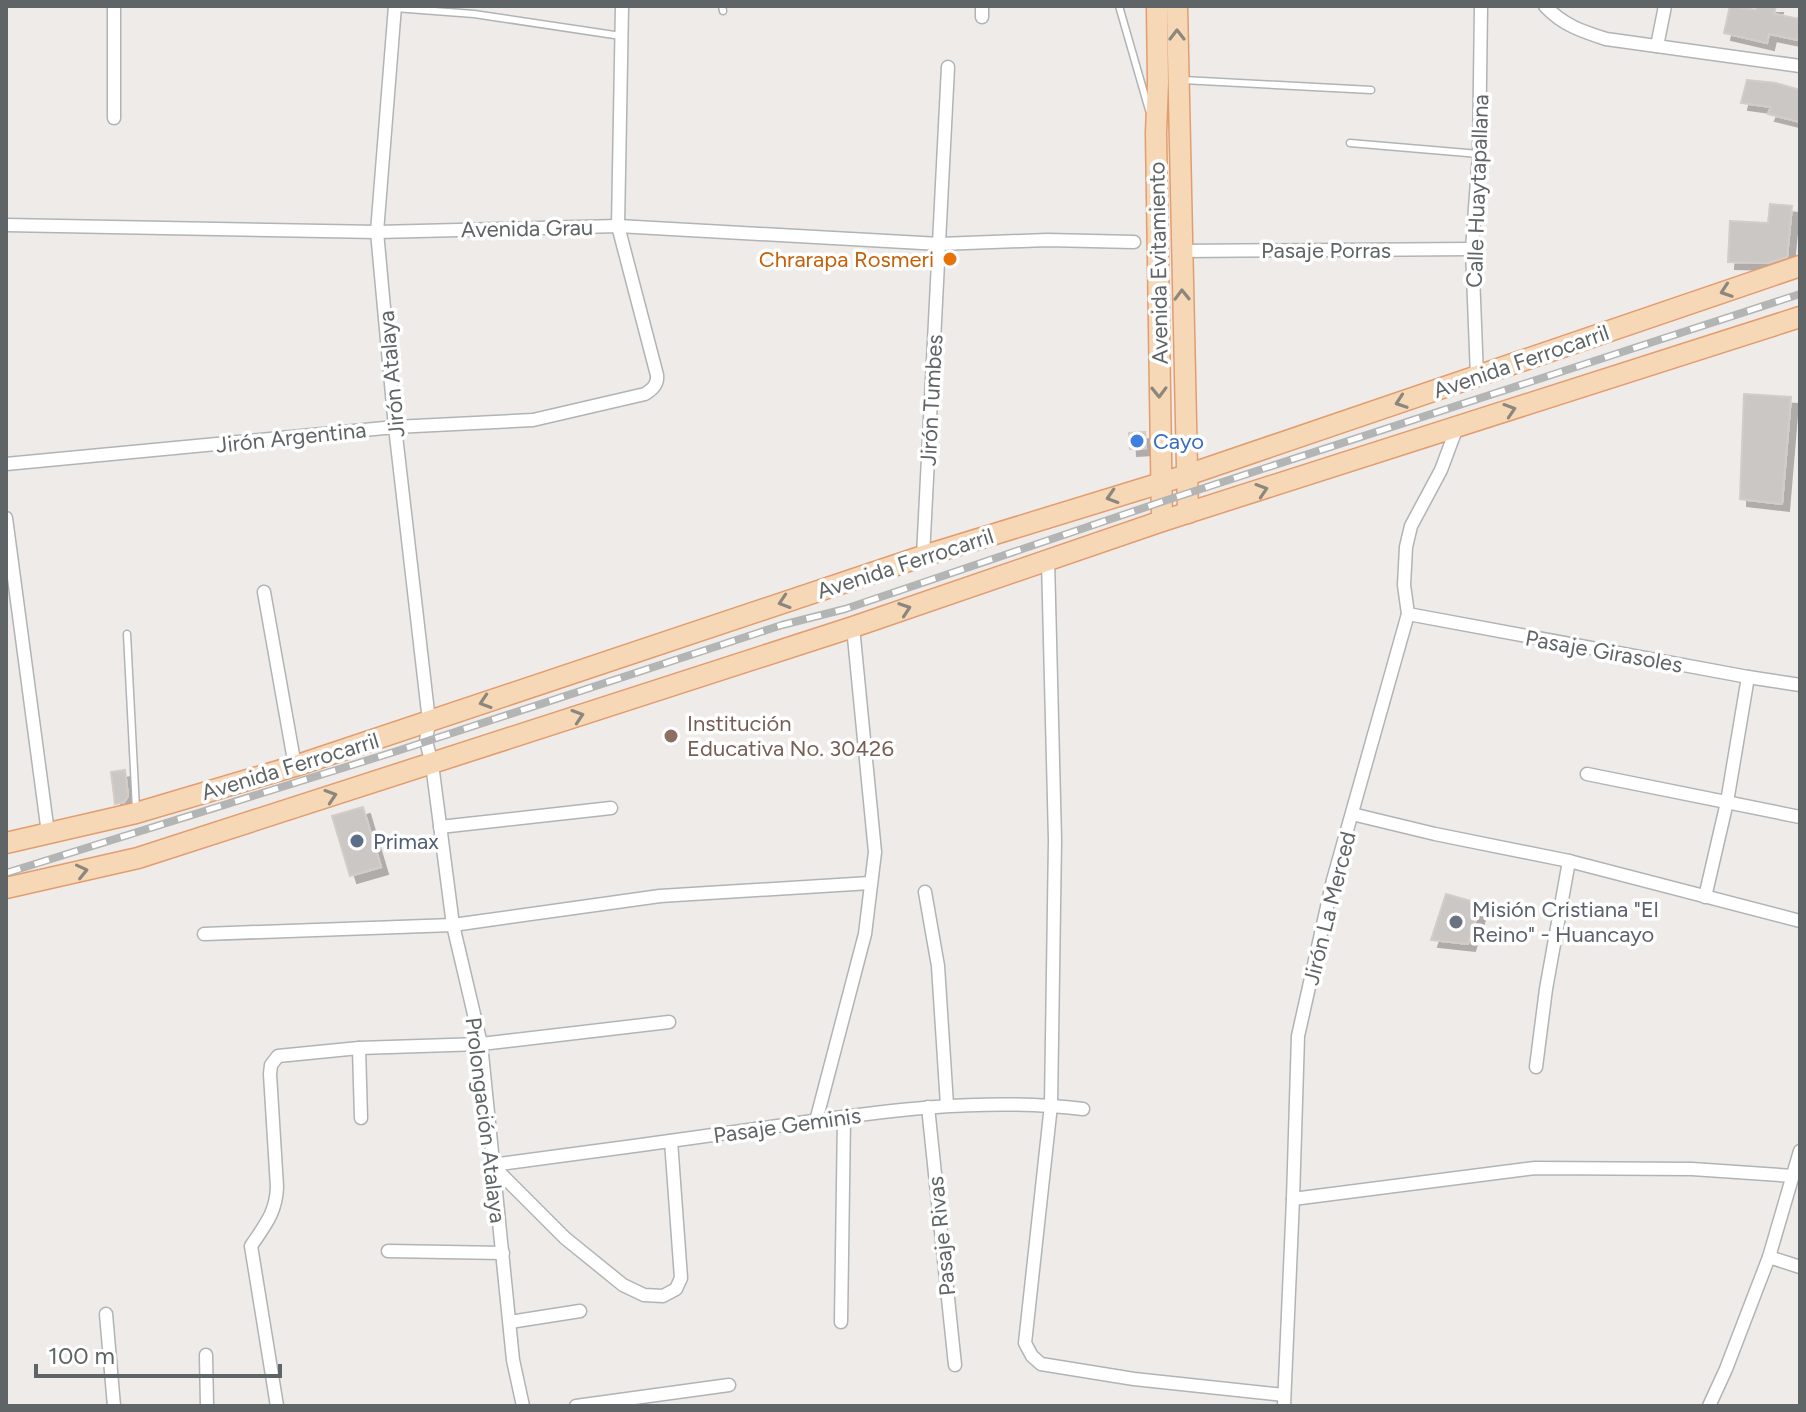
<svg xmlns="http://www.w3.org/2000/svg" width="1806" height="1412" font-family="Figtree,sans-serif">
<style>
.building{fill:#cbc7c4;stroke:#d4ccc7;stroke-width:2;filter:url(#shadow)}
.lines{fill:none;stroke-linecap:round;stroke-linejoin:round}
.lane-casing{stroke:#b0b4b6;stroke-width:9}
.street-casing{stroke:#b0b4b6;stroke-width:15}
.primary-casing{stroke:#e29d6f;stroke-width:23}
.lane{stroke:#fff;stroke-width:6}
.street{stroke:#fff;stroke-width:12}
.primary{stroke:#f6d7b6;stroke-width:20}
.rail-casing{stroke:#b3b4b4;stroke-width:8}
.rail{stroke:#fff;stroke-width:5;stroke-dasharray:15;stroke-linecap:butt}
.oneway{stroke:#8c877e}
.food-dot{fill:#e8710a;stroke:#fff;stroke-width:3}
.shop-dot{fill:#3f7fe0;stroke:#fff;stroke-width:3}
.education-dot{fill:#8d6e63;stroke:#fff;stroke-width:3}
.service-dot{fill:#5c6f8a;stroke:#fff;stroke-width:3}
.worship-dot{fill:#6b7280;stroke:#fff;stroke-width:3}
.labels{text-anchor:middle;stroke-width:7;stroke-linejoin:round;paint-order:stroke}
.street-label{font-size:22px;fill:#5f6566;stroke:#fff}
.food-label{font-size:22px;fill:#c56008;stroke:#fff;text-anchor:end}
.shop-label{font-size:22px;fill:#366cbe;stroke:#fff;text-anchor:start}
.education-label{font-size:22px;fill:#785e54;stroke:#fff;text-anchor:start}
.service-label{font-size:22px;fill:#4e5e75;stroke:#fff;text-anchor:start}
.worship-label{font-size:22px;fill:#5b616d;stroke:#fff;text-anchor:start}
</style>
<defs>
<filter id="shadow"><feDropShadow dx="7" dy="7" stdDeviation="0" flood-color="#0004"/></filter>
</defs>
<rect width="100%" height="100%" fill="#efebe8"/>
<!-- building -->
<g class="building">
<path d="M 1730,6 L 1756,10 L 1757,6 L 1776,6 L 1774,14 L 1800,19 L 1798,40 L 1769,34 L 1767,43 L 1724,33 Z"/>
<path d="M 1747,80 L 1776,83 L 1800,90 L 1800,122 L 1768,114 L 1771,107 L 1741,103 Z"/>
<path d="M 1770,204 L 1792,206 L 1787,257 L 1767,263 L 1728,262 L 1730,221 L 1768,223 Z"/>
<path d="M 1744,394 L 1791,397 L 1782,504 L 1740,499 Z"/>
<path d="M 1145,432 L 1146,448 L 1130,449 L 1129,433 Z"/>
<path d="M 125,770 L 128,796 L 124,802 L 115,804 L 111,772 Z"/>
<path d="M 363,807 L 381,867 L 350,876 L 332,816 Z"/>
<path d="M 1446,894 L 1481,904 L 1468,944 L 1431,940 Z"/>
</g>
<g class="lines">
<defs>
<g id="lane">
<path d="M 722,6 L 723,11"/>
<path d="M 1119,6 L 1149,110"/>
<path d="M 395,8 L 474,14 L 621,36"/>
<path d="M 1183,80 L 1371,90"/>
<path d="M 1350,143 L 1479,154"/>
<path d="M 127,634 L 136,809"/>
</g>
<g id="street">
<path d="M 395,6 L 377,232 L 395,427 L 429,721 L 426,741 L 432,764 L 453,925 L 481,1044 L 513,1360 L 523,1406"/>
<path d="M 982,6 L 982,17"/>
<path d="M 1545,6 C 1563,25 1581,31 1606,39 L 1800,66"/>
<path d="M 1657,46 L 1665,6"/>
<path d="M 114,118 L 114,6"/>
<path d="M 6,225 L 377,232 L 618,226 L 940,244 L 1047,240 L 1134,242"/>
<path d="M 1181,251 L 1472,249"/>
<path d="M 1477,376 L 1472,249 L 1479,154 L 1481,6"/>
<path d="M 6,464 L 395,427 L 533,420 L 645,394 C 653,389 658,384 657,375 L 618,226 L 622,6"/>
<path d="M 6,518 L 48,833"/>
<path d="M 923,556 L 948,67"/>
<path d="M 1048,560 L 1055,840 L 1051,1105 L 1025,1343 L 1032,1356 L 1041,1364 L 1134,1379 L 1284,1395"/>
<path d="M 264,592 L 295,766"/>
<path d="M 1408,614 L 1748,677 L 1800,685"/>
<path d="M 1587,774 L 1800,817"/>
<path d="M 1352,814 L 1435,834 L 1569,861 L 1800,921"/>
<path d="M 440,827 L 611,808"/>
<path d="M 925,892 L 938,966 L 947,1105"/>
<path d="M 1705,897 L 1727,802 L 1748,677"/>
<path d="M 204,934 L 453,925 L 660,896 L 870,883"/>
<path d="M 359,1048 L 361,1118"/>
<path d="M 1536,1067 L 1546,989 L 1569,861"/>
<path d="M 928,1107 L 955,1365"/>
<path d="M 816,1121 L 865,934 L 875,852 L 853,627"/>
<path d="M 492,1165 C 582,1153 673,1141 763,1128 C 869,1113 976,1096 1083,1109"/>
<path d="M 492,1165 L 565,1238 L 623,1285 L 644,1295 L 663,1296 L 676,1289 L 681,1278 L 671,1141"/>
<path d="M 1293,1199 L 1535,1168 L 1692,1169 L 1793,1176"/>
<path d="M 388,1251 L 503,1253"/>
<path d="M 1769,1257 L 1800,1267"/>
<path d="M 106,1314 L 114,1406"/>
<path d="M 510,1322 L 580,1311"/>
<path d="M 841,1322 L 844,1117"/>
<path d="M 206,1355 L 207,1406"/>
<path d="M 277,1406 L 251,1246 C 265,1225 276,1213 277,1187 L 270,1074 L 271,1065 L 278,1056 L 359,1048 L 481,1044 L 669,1022"/>
<path d="M 576,1406 L 729,1385"/>
<path d="M 1284,1406 L 1293,1199 L 1298,1036 L 1333,880 L 1408,614 L 1404,585 L 1406,547 L 1411,526 L 1441,470 L 1457,427"/>
<path d="M 1709,1406 L 1726,1369 L 1769,1257 L 1800,1151"/>
</g>
<g id="primary">
<path d="M 1157,6 L 1158,82 L 1156,133 L 1162,521"/>
<path d="M 1177,6 L 1188,513"/>
<path d="M 6,843 L 136,813 L 295,766 L 923,556 L 1187,475 L 1800,266"/>
<path d="M 6,888 L 138,858 L 853,627 L 1162,521 L 1800,317"/>
</g>
</defs>
<!-- lane casing -->
<use href="#lane" class="lane-casing"/>
<!-- street casing -->
<use href="#street" class="street-casing"/>
<!-- primary casing -->
<use href="#primary" class="primary-casing"/>
<!-- lane -->
<use href="#lane" class="lane"/>
<!-- street -->
<use href="#street" class="street"/>
<!-- primary -->
<use href="#primary" class="primary"/>
<defs>
<path id="rail" d="M 6,873 L 397,751 L 782,625 L 845,609 L 1161,502 L 1800,294"/>
</defs>
<!-- rail casing -->
<use href="#rail" class="rail-casing"/>
<!-- rail -->
<use href="#rail" class="rail"/>
</g>
<!-- one-way arrows -->
<defs><path id="oneway-chevron" d="M-2-3.5L2.5 0L-2 3.5" fill="none" stroke-width="1.6" stroke-linecap="round" stroke-linejoin="round" transform="scale(2)"/></defs>
<g class="oneway">
<use href="#oneway-chevron" transform="translate(1177 35) rotate(-90)"/>
<use href="#oneway-chevron" transform="translate(1726 291) rotate(161)"/>
<use href="#oneway-chevron" transform="translate(1182 295) rotate(-91)"/>
<use href="#oneway-chevron" transform="translate(1159 392) rotate(89)"/>
<use href="#oneway-chevron" transform="translate(1401 402) rotate(161)"/>
<use href="#oneway-chevron" transform="translate(1510 410) rotate(-18)"/>
<use href="#oneway-chevron" transform="translate(1262 490) rotate(-18)"/>
<use href="#oneway-chevron" transform="translate(1112 497) rotate(163)"/>
<use href="#oneway-chevron" transform="translate(784 602) rotate(162)"/>
<use href="#oneway-chevron" transform="translate(905 609) rotate(-19)"/>
<use href="#oneway-chevron" transform="translate(485 702) rotate(162)"/>
<use href="#oneway-chevron" transform="translate(578 716) rotate(-18)"/>
<use href="#oneway-chevron" transform="translate(331 796) rotate(-18)"/>
<use href="#oneway-chevron" transform="translate(82 871) rotate(-13)"/>
</g>
<!-- markers -->
<circle class="food-dot" cx="950" cy="259" r="8"/>
<circle class="shop-dot" cx="1137" cy="441" r="8"/>
<circle class="education-dot" cx="671" cy="736" r="8"/>
<circle class="service-dot" cx="357" cy="841" r="8"/>
<circle class="worship-dot" cx="1456" cy="922" r="8"/>
<g class="labels">
<!-- street labels -->
<g class="street-label">
<text transform="translate(1477 191) rotate(-88)" y="8">Calle Huaytapallana</text>
<text transform="translate(527 228) rotate(-1)" y="8">Avenida Grau</text>
<text x="1326" y="258">Pasaje Porras</text>
<text transform="translate(1158 263) rotate(-91)" y="8">Avenida Evitamiento</text>
<text transform="translate(1521 361) rotate(-19)" y="8">Avenida Ferrocarril</text>
<text transform="translate(391 374) rotate(-95)" y="8">Jirón Atalaya</text>
<text transform="translate(931 400) rotate(-87)" y="8">Jirón Tumbes</text>
<text transform="translate(291 437) rotate(-6)" y="8">Jirón Argentina</text>
<text transform="translate(905 563) rotate(-18)" y="8">Avenida Ferrocarril</text>
<text transform="translate(1604 651) rotate(10)" y="8">Pasaje Girasoles</text>
<text transform="translate(290 766) rotate(-17)" y="8">Avenida Ferrocarril</text>
<text transform="translate(1329 908) rotate(-76)" y="8">Jirón La Merced</text>
<text transform="translate(486 1120) rotate(83)" y="8">Prolongación Atalaya</text>
<text transform="translate(787 1125) rotate(-8)" y="8">Pasaje Geminis</text>
<text transform="translate(941 1236) rotate(-96)" y="8">Pasaje Rivas</text>
</g>
<!-- food labels -->
<g class="food-label">
<text x="934" y="267">Chrarapa Rosmeri</text>
</g>
<!-- shop labels -->
<g class="shop-label">
<text x="1153" y="449">Cayo</text>
</g>
<!-- education labels -->
<g class="education-label">
<text x="687" y="731">Institución<tspan x="687" dy="25">Educativa No. 30426</tspan></text>
</g>
<!-- service labels -->
<g class="service-label">
<text x="373" y="849">Primax</text>
</g>
<!-- worship labels -->
<g class="worship-label">
<text x="1472" y="917">Misión Cristiana "El<tspan x="1472" dy="25">Reino" - Huancayo</tspan></text>
</g>
</g>
<!-- border -->
<rect width="1806" height="1412" fill="none" stroke="#5f6566" stroke-width="16"/>
<!-- scale -->
<path d="M36 1364v12h244v-12" fill="none" stroke="#5f6566" stroke-width="4"/>
<text x="48" y="1364" font-size="24" fill="#5f6566" stroke="#ffffff" stroke-width="6" paint-order="stroke">100 m</text>
</svg>
